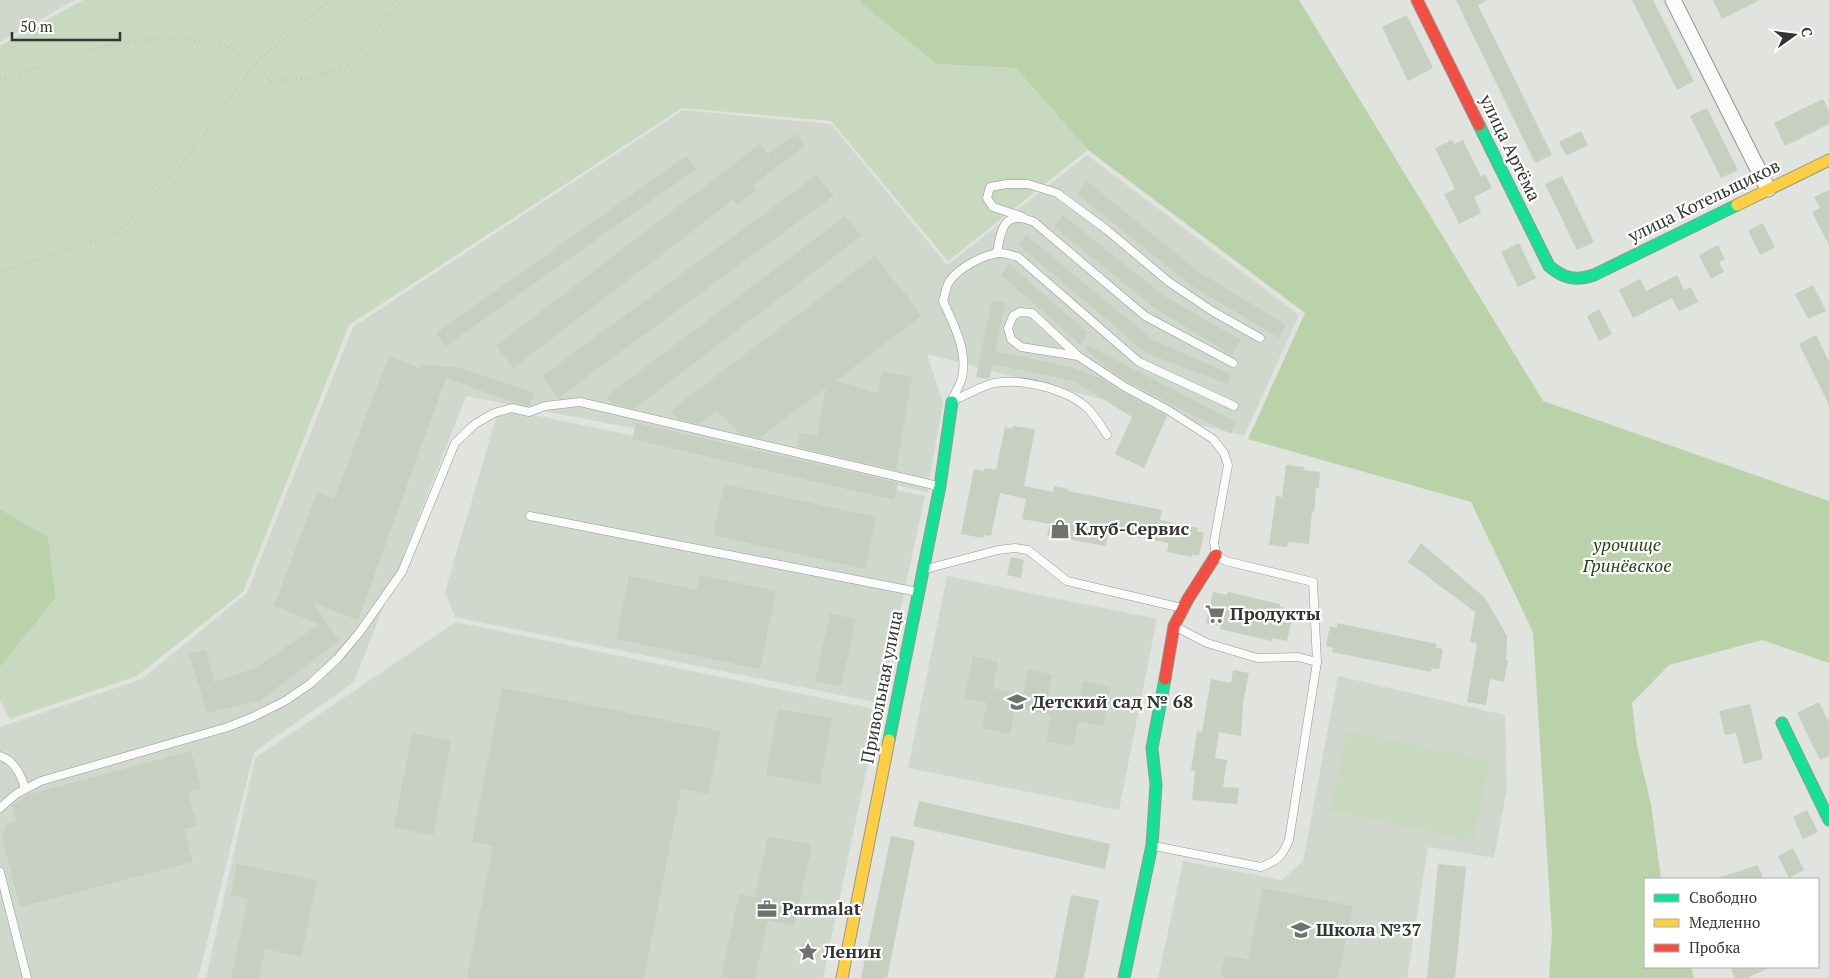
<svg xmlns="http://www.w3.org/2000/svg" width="1829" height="978" font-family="'PT Serif',serif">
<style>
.built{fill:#d0d7cd}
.green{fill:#c9d9c0}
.forest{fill:#bad2aa}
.building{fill:#c6cfc0}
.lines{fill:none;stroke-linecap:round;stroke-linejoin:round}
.lane-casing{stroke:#959793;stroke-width:9}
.street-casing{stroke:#959793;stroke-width:17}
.fast-casing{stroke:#959793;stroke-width:13}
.slow-casing{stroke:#959793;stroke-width:13}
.jam-casing{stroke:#959793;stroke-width:13}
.path{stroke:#c3c3c2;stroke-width:2.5;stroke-dasharray:1 4;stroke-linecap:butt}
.lane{stroke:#fafbfa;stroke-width:8}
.street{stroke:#fafbfa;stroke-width:15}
.fast{stroke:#16e098;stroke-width:11}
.slow{stroke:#ffcf43;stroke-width:11}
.jam{stroke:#f24e42;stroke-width:11}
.labels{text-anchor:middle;stroke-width:4.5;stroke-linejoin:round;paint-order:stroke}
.street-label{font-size:18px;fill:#333532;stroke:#fff}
.poi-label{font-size:18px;font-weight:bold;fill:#333532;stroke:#fff;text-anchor:start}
.park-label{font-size:18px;font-style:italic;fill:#264112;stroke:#fff}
</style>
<rect width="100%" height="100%" fill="#e0e3de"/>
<!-- built -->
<g class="built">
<path d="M 0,0 L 75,0 L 0,42 Z"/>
<path d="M 683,110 L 831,124 L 947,265 L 1087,155 L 1299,315 L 1244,436 L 927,354 L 943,403 L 927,492 L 643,430 L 466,396 L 354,682 L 254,752 L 198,978 L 29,978 L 0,871 L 0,727 L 142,679 L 247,593 L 353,327 Z"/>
<path d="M 499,408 L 925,496 L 880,703 L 455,617 L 445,592 Z"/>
<path d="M 947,576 L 1157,619 L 1119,810 L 908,768 Z"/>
<path d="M 456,622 L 879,710 L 823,978 L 206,978 L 255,758 Z"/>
<path d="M 1338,676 L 1505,715 L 1507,788 L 1494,858 L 1428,847 L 1407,978 L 1158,978 L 1183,861 L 1282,880 L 1303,861 Z"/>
<path d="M 0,882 L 24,978 L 0,978 Z"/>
</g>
<!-- green -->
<g class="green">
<path d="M 83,0 L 861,0 L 862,3 L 937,64 L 1016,68 L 1088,150 L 948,261 L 831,121 L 682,108 L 349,325 L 243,592 L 137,676 L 10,719 L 0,701 L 0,667 L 56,596 L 48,537 L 0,509 L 0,46 Z"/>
<path d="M 1347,731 L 1490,760 L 1474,840 L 1331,811 Z"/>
</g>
<!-- forest -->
<g class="forest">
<path d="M 861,0 L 1299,0 L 1543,401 L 1829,501 L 1829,663 L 1762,640 L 1669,665 L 1632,703 L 1637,746 L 1651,804 L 1661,879 L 1645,879 L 1645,967 L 1691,967 L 1694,978 L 1549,978 L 1552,933 L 1533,632 L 1471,502 L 1248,439 L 1305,313 L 1088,150 L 1016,68 L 937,64 L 861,3 Z"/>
<path d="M 0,509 L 48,537 L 56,597 L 0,667 Z"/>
</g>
<!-- building -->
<g class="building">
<path d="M 1456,0 L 1488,0 L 1478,5 L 1552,155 L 1535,163 Z"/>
<path d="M 1632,0 L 1653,0 L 1694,81 L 1677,90 Z"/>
<path d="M 1713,0 L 1760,0 L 1722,19 Z"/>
<path d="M 1407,15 L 1433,68 L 1408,81 L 1382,27 Z"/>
<path d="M 1823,99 L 1829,111 L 1829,124 L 1785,146 L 1774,123 Z"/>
<path d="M 1707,108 L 1738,170 L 1721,178 L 1690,116 Z"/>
<path d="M 1581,131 L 1588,145 L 1566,156 L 1559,142 Z"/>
<path d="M 796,134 L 805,146 L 753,185 L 757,190 L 737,205 L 733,200 L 513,368 L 496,346 L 760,144 L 768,154 Z"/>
<path d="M 1452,140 L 1454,144 L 1463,140 L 1481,177 L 1485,174 L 1492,188 L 1474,197 L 1481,213 L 1459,224 L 1444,194 L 1455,189 L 1435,148 Z"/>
<path d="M 686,156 L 696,169 L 446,346 L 436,333 Z"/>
<path d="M 817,175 L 833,196 L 558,398 L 542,376 Z"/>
<path d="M 1562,176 L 1594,242 L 1577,250 L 1545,184 Z"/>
<path d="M 1087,181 L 1199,272 L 1286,325 L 1279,338 L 1192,286 L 1077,194 Z"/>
<path d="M 1829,190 L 1829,245 L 1812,212 L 1820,208 L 1814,197 Z"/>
<path d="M 1063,215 L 1164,296 L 1241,340 L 1232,355 L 1156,309 L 1054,227 Z"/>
<path d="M 845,216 L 861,236 L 634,409 L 613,404 L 606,397 Z"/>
<path d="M 1763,223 L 1775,247 L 1760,255 L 1748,230 Z"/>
<path d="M 1026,235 L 1153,340 L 1231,374 L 1227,384 L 1146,353 L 1019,245 Z"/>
<path d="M 1519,243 L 1536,278 L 1518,287 L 1501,252 Z"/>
<path d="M 1718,245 L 1725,259 L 1719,262 L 1724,272 L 1711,279 L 1699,255 Z"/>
<path d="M 875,256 L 904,294 L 905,293 L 921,316 L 836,381 L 878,393 L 882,372 L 912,377 L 896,470 L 797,447 L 799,433 L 817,436 L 826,388 L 759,438 L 740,434 L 717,411 L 700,424 L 679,420 L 670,411 Z"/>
<path d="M 1009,264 L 1087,332 L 1081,345 L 1001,275 Z"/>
<path d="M 1677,275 L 1684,290 L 1691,287 L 1698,302 L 1679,311 L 1672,298 L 1633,318 L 1619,290 L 1640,279 L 1646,291 Z"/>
<path d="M 1813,285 L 1826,311 L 1808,319 L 1795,294 Z"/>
<path d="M 992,300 L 1005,303 L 995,351 L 1070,367 L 1102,379 L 1122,392 L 1167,416 L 1144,468 L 1115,454 L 1132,417 L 1082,386 L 1074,381 L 993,364 L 990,378 L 986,379 L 976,377 Z"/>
<path d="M 1599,309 L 1612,334 L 1599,341 L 1587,316 Z"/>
<path d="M 1816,335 L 1829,362 L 1829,405 L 1799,344 Z"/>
<path d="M 1087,345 L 1236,422 L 1231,434 L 1128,382 L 1107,368 L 1085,349 Z"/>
<path d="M 389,356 L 420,368 L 421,368 L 420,364 L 460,368 L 534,393 L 529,406 L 513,402 L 446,378 L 358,620 L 313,603 L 339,641 L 261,700 L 207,713 L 189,654 L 206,650 L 214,682 L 255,668 L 320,624 L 274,606 L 317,492 L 334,499 Z"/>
<path d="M 636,423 L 895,482 L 894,483 L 898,484 L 894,500 L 632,439 Z"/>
<path d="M 1013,426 L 1035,429 L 1024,486 L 1053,492 L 1054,486 L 1068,489 L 1068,491 L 1162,510 L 1160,520 L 1198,528 L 1197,531 L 1204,533 L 1199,556 L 1192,554 L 1192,557 L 1167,552 L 1169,543 L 1110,531 L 1105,546 L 1047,535 L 1050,524 L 1022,519 L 1026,499 L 1000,493 L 991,536 L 984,535 L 983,538 L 961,534 L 974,469 L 984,471 L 985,468 L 996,470 L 1005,427 L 1012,429 Z"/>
<path d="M 1286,465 L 1304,467 L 1303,470 L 1320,472 L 1319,488 L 1316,488 L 1314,512 L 1312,511 L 1309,544 L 1288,542 L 1287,547 L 1269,545 L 1276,496 L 1282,497 Z"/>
<path d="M 724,484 L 876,517 L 865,569 L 713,535 Z"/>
<path d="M 1421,543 L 1485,598 L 1507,636 L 1506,660 L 1508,660 L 1504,682 L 1490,679 L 1486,705 L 1467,702 L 1477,643 L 1470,642 L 1475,612 L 1408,562 Z"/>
<path d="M 1011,557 L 1024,560 L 1021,578 L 1007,575 Z"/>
<path d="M 700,575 L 776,591 L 760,669 L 616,639 L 629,576 L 697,590 Z"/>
<path d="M 1213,592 L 1227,595 L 1228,592 L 1280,604 L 1280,607 L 1294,610 L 1287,641 L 1273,638 L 1272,641 L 1220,629 L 1221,626 L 1206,623 Z"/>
<path d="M 830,614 L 856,619 L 841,686 L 815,681 Z"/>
<path d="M 1337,623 L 1437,644 L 1436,648 L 1443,649 L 1439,669 L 1432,668 L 1431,672 L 1332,652 L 1333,648 L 1326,646 L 1330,626 L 1337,628 Z"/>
<path d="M 973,656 L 998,662 L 993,688 L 1023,694 L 1028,670 L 1052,674 L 1047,700 L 1078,706 L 1083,681 L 1111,687 L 1103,726 L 1078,721 L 1073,747 L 1046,741 L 1051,715 L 1015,707 L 1010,734 L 982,728 L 987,703 L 964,698 Z"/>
<path d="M 1233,670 L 1249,673 L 1243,703 L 1241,736 L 1219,732 L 1215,758 L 1227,760 L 1223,787 L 1239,788 L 1237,804 L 1192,800 L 1195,771 L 1191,770 L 1197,731 L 1202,732 L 1211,679 L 1231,683 Z"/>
<path d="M 502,688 L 721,731 L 708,794 L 681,789 L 644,978 L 467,978 L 493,846 L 472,842 Z"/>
<path d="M 1819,702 L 1829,723 L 1829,756 L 1820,760 L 1797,713 Z"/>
<path d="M 1750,704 L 1763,759 L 1744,764 L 1736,733 L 1725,735 L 1719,711 Z"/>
<path d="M 778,709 L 832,718 L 820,785 L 766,775 Z"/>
<path d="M 412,733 L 451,741 L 433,835 L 394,828 Z"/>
<path d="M 191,751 L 201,789 L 188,792 L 197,825 L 184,829 L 193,862 L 20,907 L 2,838 L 7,824 L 16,821 L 12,805 L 27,795 Z"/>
<path d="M 919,801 L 1110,844 L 1105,869 L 913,826 Z"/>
<path d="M 1807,810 L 1818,832 L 1803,839 L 1793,817 Z"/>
<path d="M 768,836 L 812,845 L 794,926 L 768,920 L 755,978 L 721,978 L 739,894 L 755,897 Z"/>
<path d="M 891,836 L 915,841 L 887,978 L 861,978 Z"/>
<path d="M 1793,848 L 1804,870 L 1789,878 L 1778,856 Z"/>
<path d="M 237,864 L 317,880 L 301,957 L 265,949 L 259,978 L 231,978 L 248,899 L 231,895 Z"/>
<path d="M 1438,864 L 1466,867 L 1455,978 L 1427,978 Z"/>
<path d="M 1758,865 L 1763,879 L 1721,879 L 1721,877 Z"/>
<path d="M 1263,888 L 1353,906 L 1338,978 L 1227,978 L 1220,976 L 1225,955 L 1248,960 Z"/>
<path d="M 1071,895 L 1099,900 L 1084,978 L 1055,978 Z"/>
<path d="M 1730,967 L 1771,967 L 1747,978 L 1735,978 Z"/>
</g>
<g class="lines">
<defs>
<g id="lane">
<path d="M 1023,217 L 993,207 L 987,198 L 990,187 L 1007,184 L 1028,184 L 1057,193 L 1107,230 L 1169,282 L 1212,311 L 1260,338"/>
<path d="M 997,253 C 1001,229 1004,209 1034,222 L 1145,316 L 1233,363"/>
<path d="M 1078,356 L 1021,347 L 1011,339 L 1008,328 L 1013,316 L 1020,312 L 1032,313 L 1078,356 L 1125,387 L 1168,410 L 1213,439 L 1224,453 L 1228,465 L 1214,542 L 1216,555 L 1226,561 L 1313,582 L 1317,662 L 1289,840 C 1282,857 1278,860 1261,867 L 1154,846"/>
<path d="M 952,400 C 955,393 960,385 962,378 C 968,351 954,325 943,301 C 945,295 946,287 949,282 C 958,268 983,255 999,253 C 1006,253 1012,255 1018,257 L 1139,362 L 1234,406"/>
<path d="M 952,401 C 963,397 985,384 995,383 C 1021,378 1066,389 1086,407 C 1094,414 1101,426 1107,435"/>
<path d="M 530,516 L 918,592"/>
<path d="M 926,569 L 998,550 L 1015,548 L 1028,550 L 1067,581 L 1182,608"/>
<path d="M 1176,627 L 1207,643 L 1257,658 L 1298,657 L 1317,662"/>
<path d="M 0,756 C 14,760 21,775 25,788"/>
<path d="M 0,808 L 16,794 L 41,781 L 228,727 L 253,717 L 285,701 L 310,684 L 337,659 L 359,633 L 402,572 L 455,443 L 475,424 L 494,413 L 512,408 L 529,412 L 545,406 L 580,402 L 938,486"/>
<path d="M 0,872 L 27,978"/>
</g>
<path id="street" d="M 1673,0 L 1768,189"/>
<g id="fast">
<path d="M 1479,125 L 1549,266 C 1564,279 1576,281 1594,275 L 1737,205"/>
<path d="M 1782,723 L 1829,820"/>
<path d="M 889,740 L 940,486 L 952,402"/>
<path d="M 1124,978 L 1152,845 L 1156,785 L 1152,748 L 1165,679"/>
</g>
<g id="slow">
<path d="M 1737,205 L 1829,160"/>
<path d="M 842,978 L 889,740"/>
</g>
<g id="jam">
<path d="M 1417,0 L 1479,125"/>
<path d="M 1165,679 L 1174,626 L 1188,599 L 1216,555"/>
</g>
</defs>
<!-- lane casing -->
<use href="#lane" class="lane-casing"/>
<!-- street casing -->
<use href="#street" class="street-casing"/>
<!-- fast casing -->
<use href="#fast" class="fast-casing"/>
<!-- slow casing -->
<use href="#slow" class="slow-casing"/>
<!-- jam casing -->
<use href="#jam" class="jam-casing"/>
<!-- path -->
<g class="path">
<path d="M 0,79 L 67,59 L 114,43 L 145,40 L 185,39 L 226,45 L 254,64 L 271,81 L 308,78 L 345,69 L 372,34 L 403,0"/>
<path d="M 0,272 L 117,234 L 185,161 L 254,64 L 330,0"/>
</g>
<!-- lane -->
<use href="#lane" class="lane"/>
<!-- street -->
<use href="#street" class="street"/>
<!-- fast -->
<use href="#fast" class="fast"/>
<!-- slow -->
<use href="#slow" class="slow"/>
<!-- jam -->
<use href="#jam" class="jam"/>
</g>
<!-- icons -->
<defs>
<symbol id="shop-bare" viewBox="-9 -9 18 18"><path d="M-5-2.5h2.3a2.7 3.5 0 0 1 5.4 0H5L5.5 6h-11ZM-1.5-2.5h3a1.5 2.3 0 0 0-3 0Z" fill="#70726e" stroke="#fff" stroke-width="2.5" paint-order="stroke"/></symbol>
<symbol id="supermarket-bare" viewBox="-9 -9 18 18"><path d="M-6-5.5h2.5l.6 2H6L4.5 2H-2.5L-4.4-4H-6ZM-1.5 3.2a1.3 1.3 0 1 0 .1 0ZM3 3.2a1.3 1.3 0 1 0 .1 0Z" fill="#70726e" stroke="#fff" stroke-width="2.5" paint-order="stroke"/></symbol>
<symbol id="school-bare" viewBox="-9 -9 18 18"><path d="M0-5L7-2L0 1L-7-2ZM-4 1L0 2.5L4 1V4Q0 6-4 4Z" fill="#70726e" stroke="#fff" stroke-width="2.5" paint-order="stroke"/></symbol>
<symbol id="office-bare" viewBox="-9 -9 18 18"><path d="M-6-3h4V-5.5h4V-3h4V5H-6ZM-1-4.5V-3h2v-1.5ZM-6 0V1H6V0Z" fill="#70726e" stroke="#fff" stroke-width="2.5" paint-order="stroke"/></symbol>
<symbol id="sight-bare" viewBox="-9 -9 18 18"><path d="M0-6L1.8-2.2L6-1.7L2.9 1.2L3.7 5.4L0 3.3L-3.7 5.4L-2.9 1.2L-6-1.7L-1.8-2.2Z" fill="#70726e" stroke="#fff" stroke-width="2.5" paint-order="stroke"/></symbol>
</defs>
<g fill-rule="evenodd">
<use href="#shop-bare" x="1046" y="515" width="28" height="28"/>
<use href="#supermarket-bare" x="1201" y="600" width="28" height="28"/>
<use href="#school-bare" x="1003" y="688" width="28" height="28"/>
<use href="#office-bare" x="753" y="895" width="28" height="28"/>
<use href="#school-bare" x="1287" y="916" width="28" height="28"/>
<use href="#sight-bare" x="794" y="938" width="28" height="28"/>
</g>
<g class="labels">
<!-- street labels -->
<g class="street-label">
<text transform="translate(1510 148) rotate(64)" y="6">улица Артёма</text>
<text transform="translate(1704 201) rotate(-26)" y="6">улица Котельщиков</text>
<text transform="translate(882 687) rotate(-79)" y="6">Привольная улица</text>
</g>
<!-- poi labels -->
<g class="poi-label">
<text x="1075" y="535">Клуб-Сервис</text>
<text x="1230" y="620">Продукты</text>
<text x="1032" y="708">Детский сад № 68</text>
<text x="782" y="915">Parmalat</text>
<text x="1316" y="936">Школа №37</text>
<text x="823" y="958">Ленин</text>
</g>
<!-- park labels -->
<g class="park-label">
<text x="1627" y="551">урочище<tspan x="1627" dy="21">Гринёвское</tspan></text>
</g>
</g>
<!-- legend -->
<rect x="1644" y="878" width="175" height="90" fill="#ffffff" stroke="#adaead"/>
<rect x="1654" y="894" width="25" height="8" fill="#16e098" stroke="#adaead"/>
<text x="1689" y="903" font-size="15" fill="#333532">Свободно</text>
<rect x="1654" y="919" width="25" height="8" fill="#ffcf43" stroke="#adaead"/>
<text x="1689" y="928" font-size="15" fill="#333532">Медленно</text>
<rect x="1654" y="944" width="25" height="8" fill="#f24e42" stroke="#adaead"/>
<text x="1689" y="953" font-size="15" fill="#333532">Пробка</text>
<!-- north arrow -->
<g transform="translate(1794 35) rotate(76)" stroke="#ffffff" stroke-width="4" paint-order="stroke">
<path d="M0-4L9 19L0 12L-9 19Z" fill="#333532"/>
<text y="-8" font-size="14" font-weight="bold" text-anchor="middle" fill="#333532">С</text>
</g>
<!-- scale -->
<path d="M12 32v8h108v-8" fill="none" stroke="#333532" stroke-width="2.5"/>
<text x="20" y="32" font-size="15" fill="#333532" stroke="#ffffff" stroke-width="4" paint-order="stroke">50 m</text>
</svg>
